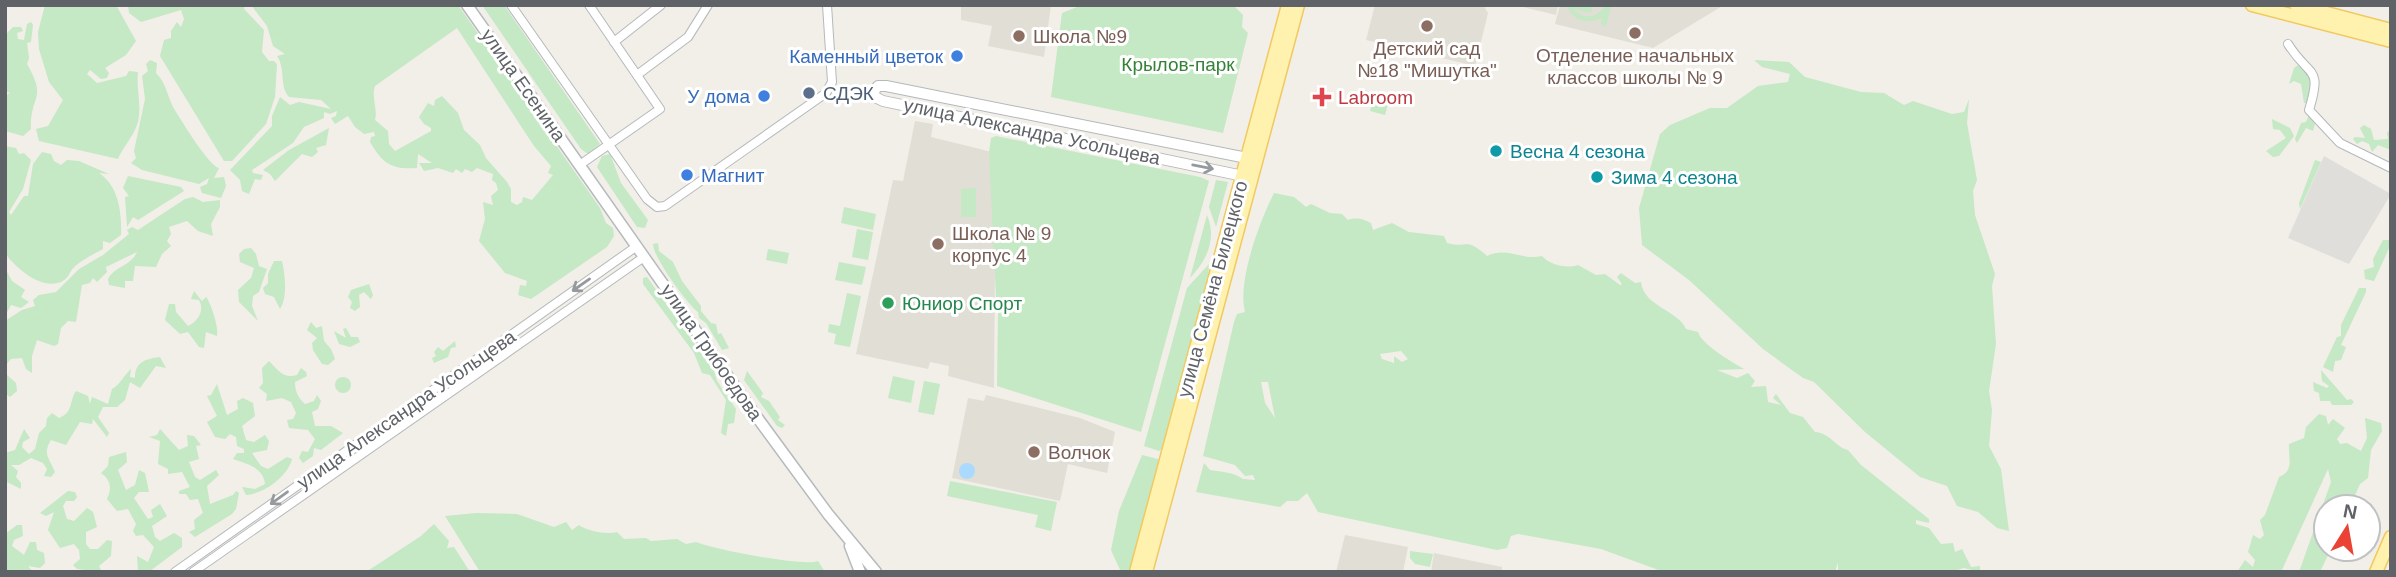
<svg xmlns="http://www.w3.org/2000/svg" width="2396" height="577" font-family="Helvetica,sans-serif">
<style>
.industrial{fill:#e0deda}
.education{fill:#e1ded6}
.green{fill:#c5e8c5;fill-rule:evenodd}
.water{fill:#aadaff}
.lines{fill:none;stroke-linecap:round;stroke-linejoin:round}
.minor-casing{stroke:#b5b8bc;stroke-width:10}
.tertiary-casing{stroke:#b5b8bc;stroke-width:12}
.secondary-casing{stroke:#b6babf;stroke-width:13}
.primary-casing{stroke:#f2c960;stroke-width:15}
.minor{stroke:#fff;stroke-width:8}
.tertiary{stroke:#fff;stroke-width:10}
.secondary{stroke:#fff;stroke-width:10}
.primary{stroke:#fff2af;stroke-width:12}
.oneway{stroke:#979a9d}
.education-dot{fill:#8d6e63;stroke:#fff;stroke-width:2.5}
.shop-dot{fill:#3f7fe0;stroke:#fff;stroke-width:2.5}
.service-dot{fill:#5c6f8a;stroke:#fff;stroke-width:2.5}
.health-dot{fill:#e0444e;stroke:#fff;stroke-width:2.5}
.culture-dot{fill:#0f9aa8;stroke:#fff;stroke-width:2.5}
.leisure-dot{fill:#2e9e5b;stroke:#fff;stroke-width:2.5}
.labels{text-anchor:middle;stroke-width:6;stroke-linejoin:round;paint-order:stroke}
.education-label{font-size:19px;fill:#785e54;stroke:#fff;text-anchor:start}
.shop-label{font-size:19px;fill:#366cbe;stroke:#fff;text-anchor:end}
.park-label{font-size:19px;fill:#348238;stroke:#fff}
.street-label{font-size:19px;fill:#5f6368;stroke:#fff}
.service-label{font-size:19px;fill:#4e5e75;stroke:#fff;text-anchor:start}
.health-label{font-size:19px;fill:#be3a42;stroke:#fff;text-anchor:start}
.culture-label{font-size:19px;fill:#0d838f;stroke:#fff;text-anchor:start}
.leisure-label{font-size:19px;fill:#27864d;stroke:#fff;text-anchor:start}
</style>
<rect width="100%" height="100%" fill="#f1efe8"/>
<!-- industrial -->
<path class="industrial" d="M 2324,156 L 2391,194 L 2349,264 L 2288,238 Z"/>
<!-- education -->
<g class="education">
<path d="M 961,5 L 1051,5 L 1044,57 L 988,46 L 992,26 L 961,20 Z"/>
<path d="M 1375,5 L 1483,5 L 1488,13 L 1475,66 L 1366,40 Z"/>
<path d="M 1515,5 L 1558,5 L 1556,15 Z"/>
<path d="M 1560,5 L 1724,5 L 1653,48 L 1555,24 Z"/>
<path d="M 915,121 L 933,124 L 931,137 L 996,153 L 994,388 L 948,376 L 949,366 L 930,362 L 928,369 L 856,354 L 893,180 L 903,181 Z"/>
<path d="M 986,395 L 1080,418 L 1115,432 L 1107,473 L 1068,464 L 1060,501 L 952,478 L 968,398 L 984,401 Z"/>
<path d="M 1345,535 L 1408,547 L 1403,572 L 1336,572 Z"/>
<path d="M 1434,553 L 1502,567 L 1502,572 L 1431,572 Z"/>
</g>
<!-- green -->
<g class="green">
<path d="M 45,5 L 116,5 L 136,41 L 126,55 L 105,68 L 109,73 L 107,78 L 101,79 L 90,70 L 87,74 L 97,83 L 126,76 L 129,71 L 138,72 C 136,89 142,106 138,122 C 134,136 122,148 118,159 L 39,141 L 36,129 L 48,126 L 63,100 L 49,82 L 39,49 L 38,32 Z"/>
<path d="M 128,5 L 245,5 L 244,9 L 264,30 L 262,52 L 269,61 L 274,61 L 277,64 L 275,97 L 266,124 L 232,161 L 224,161 L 160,56 L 164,40 L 171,38 L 171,31 L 177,22 L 181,27 L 184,19 L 181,10 L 141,22 L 129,13 Z"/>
<path d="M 251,5 L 458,5 L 600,208 L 606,223 L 613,228 L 614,236 L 607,247 L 531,299 L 518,295 L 520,285 L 526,286 L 527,281 L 505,273 L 479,241 L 485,219 L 483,202 L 493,205 L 491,196 L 498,190 L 496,183 L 492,180 L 493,174 L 477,168 L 472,172 L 465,169 L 462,173 L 456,169 L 453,173 L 438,168 L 424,171 L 419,163 L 432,163 L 418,154 L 417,168 C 390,170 382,162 370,142 L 371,137 L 375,136 L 374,132 L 364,134 L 355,127 L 348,116 L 335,124 L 331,118 L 336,116 L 337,111 L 330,114 L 324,112 L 324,118 L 304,127 L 293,143 L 252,170 L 253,173 L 263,175 L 261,180 L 255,179 L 249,194 L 242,191 L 240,180 L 230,170 L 272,126 L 272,116 L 280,97 L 290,105 L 299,102 L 331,109 L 321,100 L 289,97 C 279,86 286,69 277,56 L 285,54 L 273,46 L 267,26 ZM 457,28 L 534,146 L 551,166 L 548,173 L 553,175 L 532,200 L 523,197 L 522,202 L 517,205 L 511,202 L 511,189 L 507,182 L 486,158 L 480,145 L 464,130 L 458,113 L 442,96 L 435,100 L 434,106 L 428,103 L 419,117 L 424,124 L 431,128 L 431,131 L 395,151 L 389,144 L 388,131 L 375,120 C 378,108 371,98 375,86 Z"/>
<path d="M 482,5 L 504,5 L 600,144 L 588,154 L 581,149 Z"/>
<path d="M 1082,5 L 1235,7 L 1243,15 L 1242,27 L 1248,33 L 1223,133 L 1051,97 L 1062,13 Z"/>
<path d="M 1566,5 L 1593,5 L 1591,13 L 1573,9 C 1584,20 1597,19 1606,5 L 1611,5 L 1606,27 L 1601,25 L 1602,18 C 1587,25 1573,21 1566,5 Z"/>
<path d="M 31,22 L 33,25 L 31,42 L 27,43 L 29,58 L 27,64 C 48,101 30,94 31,129 L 23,136 L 5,131 L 5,96 L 10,93 L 5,91 L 5,35 L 13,27 L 21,27 L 23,31 L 17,33 L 18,39 L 24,40 L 27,24 Z"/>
<path d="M 150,60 L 157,63 L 156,73 C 168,85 167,99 176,112 C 183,123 209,166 219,168 L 214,178 L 224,177 L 226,186 L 221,198 L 202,193 L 200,187 L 207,184 L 209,178 L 199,184 L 142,170 L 131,163 L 136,158 L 134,151 L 145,99 L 142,76 L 148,71 L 146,64 Z"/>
<path d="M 1754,60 L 1789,62 L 1805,77 L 1861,92 L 1884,93 L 1904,105 L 1913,101 L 1952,114 L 1964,112 L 1969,99 L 1967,123 L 1977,180 L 1973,191 L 1975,215 L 1995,274 L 1992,286 L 1996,344 L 1989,391 L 1992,410 L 1989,446 L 2001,469 L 2009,531 L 1997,528 L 1978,512 L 1957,506 L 1947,486 L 1920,477 L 1865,432 L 1814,382 L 1803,378 L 1763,349 L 1689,280 L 1642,245 L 1639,208 L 1660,134 L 1670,125 L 1710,108 L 1727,108 L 1758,86 L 1788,82 L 1790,74 L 1762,67 Z"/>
<path d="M 2298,65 C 2312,73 2312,87 2308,103 L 2304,103 L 2301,84 L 2294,81 L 2289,84 L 2294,68 Z"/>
<path d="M 1364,90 L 1390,96 L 1385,115 L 1370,111 L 1372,103 L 1361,100 Z"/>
<path d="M 2309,115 L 2315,124 L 2313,131 L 2306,128 L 2297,143 L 2295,139 L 2301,123 L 2306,122 Z"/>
<path d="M 2272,119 L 2290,128 L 2294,136 L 2279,156 L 2273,157 L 2266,151 L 2286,138 L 2280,130 L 2273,129 Z"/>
<path d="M 2364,125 L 2371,129 L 2374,140 L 2388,139 L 2387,133 L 2391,128 L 2391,150 L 2378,145 L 2372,152 L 2369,144 L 2362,141 L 2357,144 L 2353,139 L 2355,137 L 2365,138 L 2360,128 Z"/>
<path d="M 329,128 L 326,145 L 316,148 L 318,152 L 312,157 L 302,154 L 275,181 L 270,174 L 263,170 L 289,150 Z"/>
<path d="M 996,136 L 1200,177 L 1209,181 L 1141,432 L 997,386 L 998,314 L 1001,304 L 996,297 L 989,152 L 991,138 Z"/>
<path d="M 5,146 L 16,148 L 19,154 L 24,153 L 31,160 L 23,189 L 9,212 L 11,215 L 24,196 L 28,196 L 33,164 L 42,152 L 51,154 L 54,161 L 61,165 L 67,160 L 79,161 L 109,174 L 99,173 C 119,186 122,214 121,235 L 110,243 L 103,241 L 103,249 C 94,254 77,262 71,271 C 68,276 67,279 61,282 C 40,290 16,268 5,253 Z"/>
<path d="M 610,154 L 621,183 L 648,220 L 645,228 L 637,227 L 597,167 L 602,156 Z"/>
<path d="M 2315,160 L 2321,162 L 2300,209 L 2299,203 Z"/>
<path d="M 128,176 L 181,187 L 184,191 L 138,220 L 133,217 L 127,227 L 125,197 L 129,196 L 123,188 Z"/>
<path d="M 1216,180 L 1228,182 L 1216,227 L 1209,207 Z"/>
<path d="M 976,188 L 976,217 L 961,217 L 961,189 Z"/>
<path d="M 1274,193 L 1294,197 L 1306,207 L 1311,204 L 1330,213 L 1342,214 L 1348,220 C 1357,217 1363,219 1371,223 L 1373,230 L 1392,223 L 1409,232 L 1444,236 L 1447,243 C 1468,249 1465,236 1487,256 C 1507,246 1522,261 1542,256 C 1550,265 1567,269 1578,265 L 1596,275 L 1605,274 L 1620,285 L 1622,284 L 1617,277 L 1621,273 L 1635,283 L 1641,282 C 1644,307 1678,310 1686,329 L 1698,332 C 1701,344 1732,362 1744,369 L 1717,370 L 1737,378 L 1748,373 L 1755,381 L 1751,387 L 1766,386 L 1768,402 L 1781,405 L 1773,398 L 1776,394 L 1790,413 L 1803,417 L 1815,432 C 1830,433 1837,448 1848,450 L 1861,465 L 1929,519 L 1929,523 L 1916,520 L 1916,524 L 1929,528 L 1941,544 L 1953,543 L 1955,552 L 1962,549 L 1971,567 L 1980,566 L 1980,572 L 1964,568 L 1950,572 L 1838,572 L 1838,562 L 1835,572 L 1664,572 L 1601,549 L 1518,534 L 1511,536 L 1507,548 L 1497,550 L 1318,512 L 1307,493 L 1298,501 L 1287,501 L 1280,507 L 1196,492 L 1204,463 L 1210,470 C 1223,472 1233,472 1243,479 L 1255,480 L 1253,475 L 1245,476 L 1235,465 L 1203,456 L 1234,322 L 1237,314 L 1245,312 C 1237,281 1260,221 1274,193 ZM 1401,351 L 1408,359 L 1402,362 L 1394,356 L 1394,363 L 1382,359 L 1380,354 ZM 1261,382 L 1268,382 L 1275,418 L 1265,403 Z"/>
<path d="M 193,197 L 203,202 L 220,200 L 220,207 L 211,224 L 213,236 L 198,231 L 187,221 L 169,227 L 171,234 L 167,241 L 171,246 L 162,254 L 156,267 L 135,266 L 133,281 L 125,281 L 125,288 L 109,285 L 108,279 C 115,266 131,266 137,252 L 106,267 L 107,272 L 97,282 L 93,278 L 90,283 L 82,285 L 76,322 L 68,321 L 61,328 L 58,344 L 54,346 L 37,340 L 32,356 L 32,373 L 26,369 L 22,358 L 11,359 L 5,366 L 7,375 L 16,383 L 17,391 L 10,397 L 5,393 L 5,321 L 22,310 L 35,306 L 33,300 L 39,295 L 56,292 L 79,269 L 103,255 L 129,234 L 127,230 L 132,227 L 138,230 L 185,199 Z"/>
<path d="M 844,207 L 876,214 L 873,230 L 841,223 Z"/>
<path d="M 1207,215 C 1217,239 1207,260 1190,278 Z"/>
<path d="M 857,229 L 873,232 L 868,260 L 852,257 Z"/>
<path d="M 2383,240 L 2391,240 L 2391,244 L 2374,281 L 2365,279 L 2364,270 L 2374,267 L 2373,259 Z"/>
<path d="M 658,243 L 659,251 L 673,262 L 682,281 L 701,306 L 701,311 L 711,323 L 716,324 L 718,334 L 721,333 L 729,348 L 722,350 L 706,323 L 699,318 L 698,312 C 687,304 653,257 653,244 Z"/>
<path d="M 251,248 L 256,254 L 259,266 L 267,269 L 259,292 L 253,296 L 252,306 L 258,321 L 239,302 L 238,290 L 251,278 L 254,268 L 240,262 L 239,254 L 244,249 Z"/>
<path d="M 768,249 L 789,253 L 787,264 L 766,260 Z"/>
<path d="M 274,261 L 282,261 C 285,274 288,298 280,309 L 274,297 L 265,294 L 263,288 L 268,283 L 268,274 Z"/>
<path d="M 839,262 L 866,267 L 862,285 L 835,280 Z"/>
<path d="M 1209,264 L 1208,282 L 1164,448 L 1159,451 L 1144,446 L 1187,288 Z"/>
<path d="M 5,268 L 12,281 L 25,290 L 21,297 L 29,302 L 21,308 L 11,305 L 5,316 Z"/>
<path d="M 647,277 L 714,371 L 717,381 L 736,409 L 734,423 L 728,424 L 726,436 L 721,433 L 726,400 L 710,375 L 702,373 L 694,353 L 643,284 L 643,278 Z"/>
<path d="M 369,284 L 373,295 L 371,299 L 364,292 L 359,295 L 360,307 L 355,311 L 350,308 L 352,302 L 348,297 L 351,290 Z"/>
<path d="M 2359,288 L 2366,288 L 2366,292 L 2341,345 L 2346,347 L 2341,360 L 2335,361 L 2333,372 L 2323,367 L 2337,337 L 2341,336 L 2341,325 Z"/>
<path d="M 194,291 L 202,301 L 206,297 C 211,303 219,328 217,336 L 206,332 L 204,348 L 199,347 L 188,332 L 180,334 L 165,320 L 169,304 L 175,304 L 176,312 L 188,326 C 198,321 205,311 199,300 L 191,299 Z"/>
<path d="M 847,293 L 861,296 L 850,347 L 834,344 L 836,334 L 828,332 L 829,324 L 840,326 Z"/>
<path d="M 311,322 L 316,328 L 322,326 L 324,341 L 331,349 L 335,359 L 328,365 L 322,364 L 313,350 L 312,343 L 317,338 L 307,330 Z"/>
<path d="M 346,328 L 351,337 L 358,337 L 360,342 L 350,347 L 339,344 L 334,331 L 346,338 L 343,329 Z"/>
<path d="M 455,341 L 456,347 L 451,348 L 448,357 L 434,363 L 432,358 L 436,356 L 434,352 L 438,347 L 443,351 Z"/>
<path d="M 160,357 L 166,368 L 156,366 L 140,388 L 130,382 L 125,400 L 117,407 L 103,407 L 98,417 L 109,433 L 107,437 L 93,419 L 92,424 L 80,422 L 66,445 L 51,440 C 42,454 50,459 55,472 L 51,477 L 44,476 L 47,469 L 43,463 L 31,458 L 19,465 L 11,465 L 18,471 L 16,477 L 21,483 L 21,489 L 5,481 L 5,453 L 15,450 L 24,429 L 30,438 L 23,442 L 22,447 L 29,454 L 35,449 L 39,433 L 46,426 L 47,418 L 52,413 L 59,418 C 74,412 69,401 76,391 L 88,396 L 90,404 L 92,397 L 108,404 L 112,389 C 121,384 123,376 131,369 L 130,377 L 135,378 C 135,362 145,359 160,357 Z"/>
<path d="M 269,361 C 278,370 283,379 297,375 L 301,368 L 306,372 L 307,376 L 295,382 C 295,391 298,398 305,404 L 314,401 L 317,395 L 321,401 L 318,409 L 312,412 L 315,426 L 331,426 L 343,433 L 321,450 L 314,448 L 313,456 L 303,463 L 299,458 L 302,451 L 308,452 L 315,439 L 308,430 L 289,428 L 287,420 L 293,419 L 296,413 L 291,402 L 282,398 L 266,401 L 267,394 L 259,388 L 263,383 L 262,368 Z"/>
<path d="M 2321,370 L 2347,400 L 2351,399 L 2354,402 L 2351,405 L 2332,405 L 2330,401 L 2320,401 L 2319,393 L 2314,391 L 2313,382 L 2327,388 L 2329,386 L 2322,381 Z"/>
<path d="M 747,371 L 763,393 L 761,397 L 769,401 L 780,417 L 778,420 L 785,425 L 782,428 L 777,426 L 744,380 Z"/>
<path d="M 893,376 L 915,381 L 911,403 L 888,398 Z"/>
<circle cx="343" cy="385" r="8"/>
<path d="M 924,381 L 940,384 L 934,415 L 918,412 Z"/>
<path d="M 217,384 L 227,415 L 238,409 L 237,401 L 243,398 L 253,403 L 255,416 L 242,426 L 246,440 L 254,442 L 265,435 L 269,441 L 267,450 L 252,453 L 261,466 L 268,469 L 287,457 L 292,459 C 288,476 264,494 246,495 L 242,487 L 255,489 L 265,484 C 263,467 247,464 233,459 L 237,453 L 244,453 L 244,449 L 237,446 L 236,437 L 230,434 L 225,439 L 215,437 L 207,422 L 217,416 L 207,396 L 211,395 Z"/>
<path d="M 2319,414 L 2326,416 L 2328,425 L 2333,419 L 2345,428 L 2337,439 L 2340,444 L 2347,443 L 2361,451 L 2367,438 L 2365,418 L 2381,423 L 2382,431 L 2371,450 L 2368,478 L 2360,484 L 2350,507 L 2326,507 L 2326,549 L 2331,549 L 2320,572 L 2299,572 L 2331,482 L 2328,469 L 2281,572 L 2237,572 L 2245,560 L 2253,567 L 2255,560 L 2248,552 L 2253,535 L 2260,539 L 2264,535 L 2260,520 L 2265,515 L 2279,477 C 2295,470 2288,459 2289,444 L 2304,438 L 2306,427 Z"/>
<path d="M 160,429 L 179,450 L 188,446 L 187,435 L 194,436 L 201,445 L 196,446 L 199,459 L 189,462 L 195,477 L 200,480 L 216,470 L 219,475 L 207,486 L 210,504 L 233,495 L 236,491 L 239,493 L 236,509 L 232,514 L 195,537 L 189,532 L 195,529 L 194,520 L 203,513 L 198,499 L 190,500 L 186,494 L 179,494 L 179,491 L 190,487 L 182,472 L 168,474 L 168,469 L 158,464 L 160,441 L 149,437 L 157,435 Z"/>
<path d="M 126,452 L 127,462 L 118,470 L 126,490 L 135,485 L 139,470 L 145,473 L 149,492 L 139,492 L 134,498 L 148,519 L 153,517 L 151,510 L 160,504 L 167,516 L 152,526 L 155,537 L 160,541 L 174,533 L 182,538 L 182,547 L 150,571 L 138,571 L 137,556 L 148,562 L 154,547 L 143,535 L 136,536 L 133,531 L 136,524 L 128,509 L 117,511 L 107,499 C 112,488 111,480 101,473 L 108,466 L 109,457 Z"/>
<path d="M 1142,455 L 1158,459 L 1159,462 L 1130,572 L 1121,572 L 1111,550 L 1119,511 Z"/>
<path d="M 950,481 L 1057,502 L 1051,531 L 1035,527 L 1038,515 L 947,496 Z"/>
<path d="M 68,491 L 75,492 L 77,497 L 74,501 L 66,501 L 63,506 L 67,519 L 74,521 L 87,508 L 93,512 L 97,527 L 86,532 L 86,544 L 90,549 L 98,549 L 107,540 L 112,541 L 111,556 L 99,566 L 102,572 L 77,569 L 73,565 L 80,559 L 79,550 L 74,544 L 60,548 L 48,530 L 54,512 L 46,516 L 40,513 Z"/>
<path d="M 476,513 L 517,514 L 554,527 L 566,522 L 572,530 L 579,525 C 587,531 607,535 617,532 L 624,539 L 646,538 L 651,541 L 677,539 L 686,544 L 696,542 C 712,549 804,567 818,561 L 825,572 L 480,572 L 445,516 Z"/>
<path d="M 434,524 L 449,541 L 447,548 L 454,547 L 470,572 L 366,572 L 421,536 Z"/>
<path d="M 17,525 L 22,525 L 23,536 L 14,540 L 12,546 L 24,555 L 30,542 L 36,542 L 37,550 L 44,553 L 45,563 L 40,568 L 28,566 L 33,572 L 5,572 L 5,534 Z"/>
<path d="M 1410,551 L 1433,554 L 1430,567 L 1415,564 L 1410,558 Z"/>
</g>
<!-- water -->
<circle class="water" cx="967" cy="471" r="8"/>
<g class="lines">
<defs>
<g id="minor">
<path d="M 511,5 L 647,199 L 657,207 L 665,206 L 826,93 L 832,82 L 827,5"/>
<path d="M 614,42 L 661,5"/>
<path d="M 2288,44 C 2309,78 2323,65 2309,110 L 2340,143 L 2391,168"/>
<path d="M 637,75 L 688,37 L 708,5"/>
<path d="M 581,164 L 660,109 L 589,5"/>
<path d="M 175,572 L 637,246"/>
<path d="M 193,572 L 644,257"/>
</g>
<path id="tertiary" d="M 1248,177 L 883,101 L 875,97 L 874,91 L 878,86 L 886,86 L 1252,159"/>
<g id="secondary">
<path d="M 467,5 L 748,405 L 828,514 L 876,572"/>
<path d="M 850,546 L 860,572"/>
</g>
<g id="primary">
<path d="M 2252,5 L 2391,41"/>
<path d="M 2296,5 L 2391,30"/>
<path d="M 1136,572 L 1288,5"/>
<path d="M 1146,572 L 1298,5"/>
<path d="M 2376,572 L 2391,537"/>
</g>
</defs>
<!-- minor casing -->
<use href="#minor" class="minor-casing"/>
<!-- tertiary casing -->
<use href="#tertiary" class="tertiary-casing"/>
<!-- secondary casing -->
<use href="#secondary" class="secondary-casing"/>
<!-- primary casing -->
<use href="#primary" class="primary-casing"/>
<!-- minor -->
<use href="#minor" class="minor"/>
<!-- tertiary -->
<use href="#tertiary" class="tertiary"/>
<!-- secondary -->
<use href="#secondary" class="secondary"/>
<!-- primary -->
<use href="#primary" class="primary"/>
</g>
<!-- one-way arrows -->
<defs><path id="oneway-shaft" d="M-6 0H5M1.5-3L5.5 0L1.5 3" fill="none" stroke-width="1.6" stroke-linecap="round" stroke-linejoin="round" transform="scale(1.75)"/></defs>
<g class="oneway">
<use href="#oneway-shaft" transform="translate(1203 167) rotate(11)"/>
<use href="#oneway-shaft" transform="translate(581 285) rotate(145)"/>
<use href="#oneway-shaft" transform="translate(279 498) rotate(144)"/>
</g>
<!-- markers -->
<g class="education-dot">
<circle cx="1427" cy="26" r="7"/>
<circle cx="1635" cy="33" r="7"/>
<circle cx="1019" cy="36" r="7"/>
<circle cx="938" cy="244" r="7"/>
<circle cx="1034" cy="452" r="7"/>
</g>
<g class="shop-dot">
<circle cx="957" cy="56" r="7"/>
<circle cx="764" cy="96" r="7"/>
<circle cx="687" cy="175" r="7"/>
</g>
<circle class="service-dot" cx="809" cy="93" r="7"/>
<path class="health-dot" d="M1318.5 86.5h7v7h7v7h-7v7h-7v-7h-7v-7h7z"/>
<g class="culture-dot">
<circle cx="1496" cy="151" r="7"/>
<circle cx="1597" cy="177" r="7"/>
</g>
<circle class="leisure-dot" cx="888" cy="303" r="7"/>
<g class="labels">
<!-- education labels -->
<g class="education-label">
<text x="1033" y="43">Школа №9</text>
<text x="1427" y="55" text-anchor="middle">Детский сад<tspan x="1427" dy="22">№18 "Мишутка"</tspan></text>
<text x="1635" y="62" text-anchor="middle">Отделение начальных<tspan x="1635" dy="22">классов школы № 9</tspan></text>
<text x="952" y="240">Школа № 9<tspan x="952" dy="22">корпус 4</tspan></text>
<text x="1048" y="459">Волчок</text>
</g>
<!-- shop labels -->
<g class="shop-label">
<text x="943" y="63">Каменный цветок</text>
<text x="750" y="103">У дома</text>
<text x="701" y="182" text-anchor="start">Магнит</text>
</g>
<!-- park labels -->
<g class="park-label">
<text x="1178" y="71">Крылов-парк</text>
</g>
<!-- street labels -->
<g class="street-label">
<text transform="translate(524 85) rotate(55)" y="7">улица Есенина</text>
<text transform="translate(1032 131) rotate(12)" y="7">улица Александра Усольцева</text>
<text transform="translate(1212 289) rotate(-75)" y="7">улица Семёна Билецкого</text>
<text transform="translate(712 352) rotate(55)" y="7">улица Грибоедова</text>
<text transform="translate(406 409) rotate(-35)" y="7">улица Александра Усольцева</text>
</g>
<!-- service labels -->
<g class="service-label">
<text x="823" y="100">СДЭК</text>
</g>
<!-- health labels -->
<g class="health-label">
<text x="1338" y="104">Labroom</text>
</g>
<!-- culture labels -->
<g class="culture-label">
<text x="1510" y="158">Весна 4 сезона</text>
<text x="1611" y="184">Зима 4 сезона</text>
</g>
<!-- leisure labels -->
<g class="leisure-label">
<text x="902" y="310">Юниор Спорт</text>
</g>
</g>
<!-- border -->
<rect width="2396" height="577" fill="none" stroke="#5f6368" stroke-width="14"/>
<!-- north arrow -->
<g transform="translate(2347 528) rotate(11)"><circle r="33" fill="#ffffff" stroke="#bfc1c3" stroke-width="2"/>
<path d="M0-5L12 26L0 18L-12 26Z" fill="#ea4335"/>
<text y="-10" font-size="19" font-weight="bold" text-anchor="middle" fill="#5f6368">N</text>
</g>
</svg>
